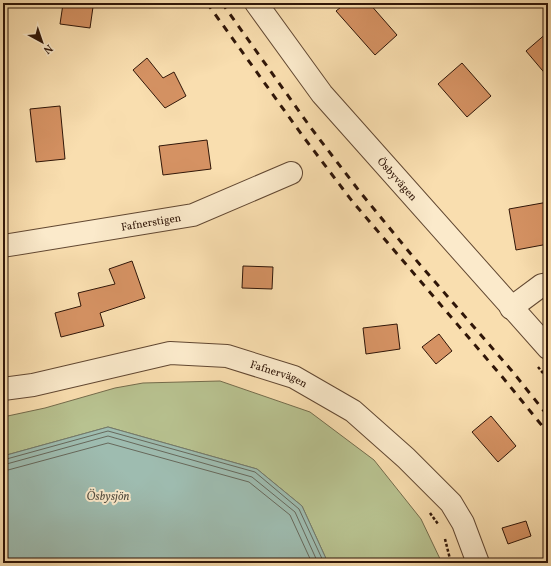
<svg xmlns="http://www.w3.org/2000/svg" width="551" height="566" font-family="Vollkorn,serif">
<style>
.green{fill:#b8c290;stroke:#746c4c}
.water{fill:#9ebcb0;stroke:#727a6d}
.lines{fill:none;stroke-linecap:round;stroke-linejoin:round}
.shore{stroke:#67695c;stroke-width:1}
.building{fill:#d59263;stroke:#301608}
.minor-casing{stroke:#624832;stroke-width:24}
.path{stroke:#301608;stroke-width:2.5;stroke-dasharray:3 2;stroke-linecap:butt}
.minor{stroke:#fbeacb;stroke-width:22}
.rail{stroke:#301608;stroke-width:3;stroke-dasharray:7 7;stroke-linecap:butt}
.labels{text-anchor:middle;stroke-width:4;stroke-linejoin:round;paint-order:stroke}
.street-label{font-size:11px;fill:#301608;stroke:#fbeacb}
.water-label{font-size:12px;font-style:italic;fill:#565043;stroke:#fbeacb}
</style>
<rect width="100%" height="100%" fill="#f9deaf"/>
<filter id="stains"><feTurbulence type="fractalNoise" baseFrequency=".005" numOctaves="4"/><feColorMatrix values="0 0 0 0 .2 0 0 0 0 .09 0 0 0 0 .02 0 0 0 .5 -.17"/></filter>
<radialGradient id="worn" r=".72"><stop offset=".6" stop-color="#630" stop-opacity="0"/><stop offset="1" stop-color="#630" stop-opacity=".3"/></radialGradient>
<!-- green -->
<path class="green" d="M 220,381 L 310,412 L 374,460 L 421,519 L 442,563 L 328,563 L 302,506 L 257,469 L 108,427 L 3,456 L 3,417 L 45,408 L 115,388 L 143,383 Z"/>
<!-- water -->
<path class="water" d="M 108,427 L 257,469 L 302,506 L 328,563 L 3,563 L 3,456 Z"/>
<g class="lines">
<!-- shore -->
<g class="shore">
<path d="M 3,460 L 108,431 L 255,472 L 299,509 L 324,563"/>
<path d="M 3,465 L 108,436 L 252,477 L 295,512 L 318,563"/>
<path d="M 3,471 L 8,470 L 108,443 L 249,482 L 290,515 L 312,563"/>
</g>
</g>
<!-- building -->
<g class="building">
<path d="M 346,3 L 369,3 L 397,35 L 375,55 L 336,11 Z"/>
<path d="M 63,4 L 93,7 L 90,28 L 60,24 Z"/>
<path d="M 548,32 L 548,77 L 526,51 Z"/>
<path d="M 147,58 L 163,78 L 174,72 L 186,96 L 165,108 L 133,70 Z"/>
<path d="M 462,63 L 491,96 L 467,117 L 438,84 Z"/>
<path d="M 60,106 L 65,159 L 36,162 L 30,109 Z"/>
<path d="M 207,140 L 211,169 L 163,175 L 159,146 Z"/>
<path d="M 548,202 L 548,244 L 516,250 L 509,209 Z"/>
<path d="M 132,261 L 145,298 L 100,313 L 104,326 L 61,337 L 55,313 L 81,306 L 78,293 L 115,284 L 109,269 Z"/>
<path d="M 243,266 L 273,267 L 272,289 L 242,288 Z"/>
<path d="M 397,324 L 400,349 L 366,354 L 363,328 Z"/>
<path d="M 439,334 L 452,351 L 436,364 L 422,347 Z"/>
<path d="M 491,416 L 516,446 L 498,462 L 472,432 Z"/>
<path d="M 526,521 L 531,536 L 508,544 L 502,528 Z"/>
</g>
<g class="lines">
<defs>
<g id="minor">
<path id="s1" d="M 256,3 L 322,94 L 548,348"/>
<path id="s2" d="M 3,246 L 193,215 L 291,173"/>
<path d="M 511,308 L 542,285 L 548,284"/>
<path id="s3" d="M 3,389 L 33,385 L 170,353 L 227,356 L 294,377 L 353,411 L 406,458 L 451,503 L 463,523 L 478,563"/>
</g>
</defs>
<!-- minor casing -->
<use href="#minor" class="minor-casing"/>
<!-- path -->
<g class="path">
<path d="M 538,367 L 548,379"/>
<path d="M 430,513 L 438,524"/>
<path d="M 445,539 L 451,563"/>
</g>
<!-- minor -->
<use href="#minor" class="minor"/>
<!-- rail -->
<g class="rail">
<path d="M 207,3 L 302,135 L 352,201 L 504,379 L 548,433"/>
<path d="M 222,3 L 311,128 L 360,192 L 410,253 L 512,371 L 548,416"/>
</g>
</g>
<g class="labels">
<!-- street labels -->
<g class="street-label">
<text dy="4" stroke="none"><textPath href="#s1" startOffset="226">Ösbyvägen</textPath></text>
<text dy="4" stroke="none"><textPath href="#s2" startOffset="150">Fafnerstigen</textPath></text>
<text dy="4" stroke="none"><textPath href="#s3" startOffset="283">Fafnervägen</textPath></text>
</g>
<!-- water labels -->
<g class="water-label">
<text x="108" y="500">Ösbysjön</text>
</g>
</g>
<!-- margin -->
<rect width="551" height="566" fill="none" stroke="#f9deaf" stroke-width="16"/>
<rect x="4" y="4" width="543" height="558" fill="none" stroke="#301608" stroke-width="2"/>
<rect x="8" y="8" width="535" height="550" fill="none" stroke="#301608"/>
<!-- north arrow -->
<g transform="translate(42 42) rotate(140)" stroke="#fbeacb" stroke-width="3" paint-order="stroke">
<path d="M0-3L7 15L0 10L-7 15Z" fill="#301608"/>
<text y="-6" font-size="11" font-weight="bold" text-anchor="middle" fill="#301608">N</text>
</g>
<rect width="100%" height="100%" filter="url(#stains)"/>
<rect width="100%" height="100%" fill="url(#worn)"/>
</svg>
